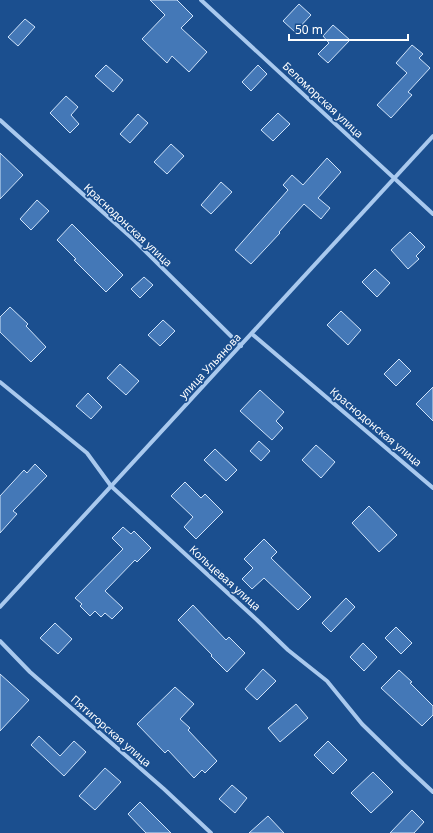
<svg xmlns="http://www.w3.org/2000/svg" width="433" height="833" font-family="'Noto Sans',sans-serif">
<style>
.building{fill:#4478b7;stroke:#cfe3fa}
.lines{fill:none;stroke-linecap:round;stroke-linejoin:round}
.minor{stroke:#a9c9ee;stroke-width:4}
.labels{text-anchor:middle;stroke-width:3.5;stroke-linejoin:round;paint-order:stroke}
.street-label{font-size:11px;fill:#fff;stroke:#1b4f8f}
</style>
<rect width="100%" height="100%" fill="#1b4f8f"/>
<!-- building -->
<g class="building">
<path d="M 150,0 L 177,0 L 193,16 L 181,28 L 207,52 L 189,72 L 172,56 L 167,63 L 142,39 L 165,15 Z"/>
<path d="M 299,4 L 311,15 L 295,32 L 283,21 Z"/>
<path d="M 25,19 L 35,27 L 18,46 L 8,37 Z"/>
<path d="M 333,25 L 350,40 L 328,63 L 318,54 L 329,43 L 323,36 Z"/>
<path d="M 412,45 L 423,54 L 419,58 L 430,68 L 408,92 L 412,95 L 391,118 L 377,105 L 407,73 L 396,63 Z"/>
<path d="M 106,65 L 123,80 L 113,92 L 95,76 Z"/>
<path d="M 258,65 L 267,74 L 251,91 L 242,82 Z"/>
<path d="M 66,96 L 78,107 L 71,115 L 79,124 L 70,133 L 50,113 Z"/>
<path d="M 278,113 L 290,124 L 273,141 L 261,130 Z"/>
<path d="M 138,114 L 148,123 L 130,143 L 120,134 Z"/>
<path d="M 171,144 L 184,156 L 167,174 L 154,162 Z"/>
<path d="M 0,153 L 23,175 L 0,199 Z"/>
<path d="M 327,158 L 341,172 L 318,198 L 330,208 L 321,219 L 304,204 L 279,232 L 280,233 L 251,264 L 235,250 L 288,190 L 283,185 L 292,175 L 303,185 Z"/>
<path d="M 221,182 L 232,192 L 211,214 L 201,205 Z"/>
<path d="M 37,200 L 49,211 L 31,230 L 20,219 Z"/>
<path d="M 72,224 L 123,275 L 106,292 L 74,260 L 76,259 L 57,240 Z"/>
<path d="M 410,232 L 425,247 L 416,256 L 419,259 L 408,269 L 391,250 Z"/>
<path d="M 375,269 L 390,283 L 377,297 L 362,282 Z"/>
<path d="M 144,277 L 153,285 L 140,298 L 131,289 Z"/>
<path d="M 10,307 L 28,324 L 26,326 L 46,347 L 31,362 L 0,332 L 0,317 Z"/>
<path d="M 341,311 L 361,330 L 348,345 L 327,325 Z"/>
<path d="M 163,320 L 175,331 L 160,346 L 148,335 Z"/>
<path d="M 399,359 L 411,371 L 396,386 L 384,374 Z"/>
<path d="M 120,364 L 139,381 L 126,395 L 107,378 Z"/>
<path d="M 433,387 L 433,421 L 416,404 Z"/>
<path d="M 260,390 L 284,412 L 276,421 L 283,428 L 272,440 L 240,411 Z"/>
<path d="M 88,393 L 102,407 L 91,419 L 76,406 Z"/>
<path d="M 259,441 L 270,451 L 261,461 L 250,451 Z"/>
<path d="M 316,445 L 335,462 L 321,478 L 302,460 Z"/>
<path d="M 215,449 L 237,470 L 226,481 L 204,460 Z"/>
<path d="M 35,464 L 47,476 L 13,511 L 17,514 L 0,533 L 0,496 L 24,470 L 27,473 Z"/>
<path d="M 185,482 L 201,498 L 205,494 L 223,512 L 196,539 L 184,527 L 193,517 L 171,496 Z"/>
<path d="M 369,506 L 397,535 L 379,552 L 352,523 Z"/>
<path d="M 123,527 L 131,534 L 134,531 L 151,548 L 137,562 L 135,560 L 105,591 L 123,608 L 112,619 L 105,613 L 101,617 L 95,611 L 90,616 L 80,606 L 82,604 L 75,598 L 123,549 L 112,538 Z"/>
<path d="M 264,539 L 277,552 L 271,558 L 311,597 L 298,610 L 264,578 L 252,589 L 242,579 L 253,568 L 244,559 Z"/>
<path d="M 346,598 L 355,607 L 331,632 L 322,623 Z"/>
<path d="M 193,605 L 226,640 L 229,637 L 245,653 L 227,672 L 211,656 L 212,655 L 178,620 Z"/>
<path d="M 55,623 L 72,639 L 58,654 L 40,638 Z"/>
<path d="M 396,627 L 412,643 L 401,654 L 385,638 Z"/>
<path d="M 363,643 L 377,657 L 364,671 L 350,657 Z"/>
<path d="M 263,669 L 276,681 L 257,700 L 245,689 Z"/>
<path d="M 399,670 L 412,682 L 410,683 L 433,706 L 433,715 L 422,726 L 381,688 Z"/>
<path d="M 0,674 L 29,700 L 0,731 Z"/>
<path d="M 175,687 L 194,704 L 180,719 L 190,728 L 188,730 L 217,761 L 205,773 L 202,770 L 194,778 L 168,750 L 165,753 L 137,724 Z"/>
<path d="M 296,704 L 308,718 L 280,742 L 268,728 Z"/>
<path d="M 39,736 L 60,756 L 74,741 L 86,752 L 64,776 L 31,745 Z"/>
<path d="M 328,741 L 347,760 L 333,774 L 314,755 Z"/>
<path d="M 105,768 L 121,782 L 95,810 L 79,796 Z"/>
<path d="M 373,772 L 393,792 L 371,813 L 351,793 Z"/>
<path d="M 232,785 L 247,798 L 235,813 L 219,799 Z"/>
<path d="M 140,802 L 171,833 L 146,833 L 128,814 Z"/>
<path d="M 412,810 L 424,822 L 414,833 L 390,833 Z"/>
<path d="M 268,816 L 284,833 L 249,833 Z"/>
</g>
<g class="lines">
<!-- minor -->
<g class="minor">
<path d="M 201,0 L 433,214"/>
<path d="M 0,120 L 134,240 L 241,346"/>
<path d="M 252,334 L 433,488"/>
<path d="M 0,382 L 87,453 L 111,486 L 257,620 L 288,650 L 327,681 L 362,724 L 403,764 L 433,792"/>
<path d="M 0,607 L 433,136"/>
<path d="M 0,641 L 30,672 L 164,789 L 211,833"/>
</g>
</g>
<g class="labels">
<!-- street labels -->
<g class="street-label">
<text transform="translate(323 100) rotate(43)" y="4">Беломорская улица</text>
<text transform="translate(128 225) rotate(43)" y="4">Краснодонская улица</text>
<text transform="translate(210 366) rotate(-47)" y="4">улица Ульянова</text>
<text transform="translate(376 427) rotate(40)" y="4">Краснодонская улица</text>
<text transform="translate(225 578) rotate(42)" y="4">Кольцевая улица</text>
<text transform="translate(111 731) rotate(41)" y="4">Пятигорская улица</text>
</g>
</g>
<!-- scale -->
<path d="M289 34v6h119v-6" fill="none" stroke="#ffffff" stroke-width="2"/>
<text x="295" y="34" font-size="12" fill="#ffffff" stroke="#1b4f8f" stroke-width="3" paint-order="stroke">50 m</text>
</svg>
